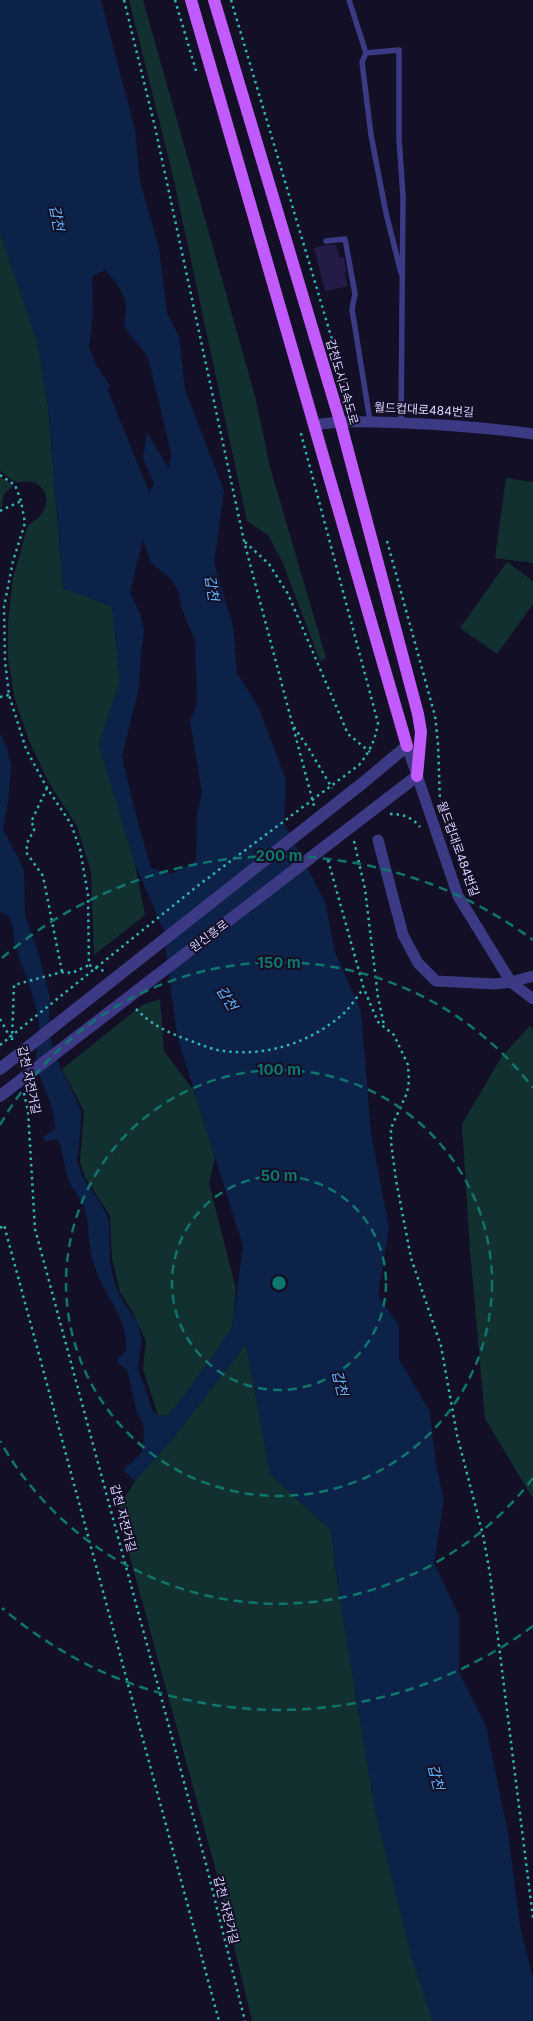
<svg xmlns="http://www.w3.org/2000/svg" width="533" height="2021" font-family="Inter,'Noto Sans KR',sans-serif">
<style>
.green{fill:#12302f}
.water{fill:#0c2248;fill-rule:evenodd}
.lines{fill:none;stroke-linecap:round;stroke-linejoin:round}
.river{stroke:#0c2248;stroke-width:25}
.building{fill:#241b47}
.path{stroke:#2fb8b0;stroke-width:2.5;stroke-dasharray:2.5 4;stroke-linecap:butt}
.service{stroke:#3d3a85;stroke-width:5.5}
.minor{stroke:#3d3a85;stroke-width:11}
.tertiary{stroke:#3d3a85;stroke-width:12}
.primary{stroke:#c25bff;stroke-width:12}
.ring{fill:none;stroke:#0f766e;stroke-width:2.5;stroke-dasharray:9 6}
.labels{text-anchor:middle;stroke-width:4;stroke-linejoin:round;paint-order:stroke}
.street-label{font-size:12px;fill:#d9d4ff;stroke:#130f26}
.water-label{font-size:14px;font-style:italic;fill:#62b6ff;stroke:#130f26}
.centre{fill:#0f766e;stroke:#130f26;stroke-width:2.5}
.ring-label{font-size:15px;text-anchor:middle;font-weight:bold;fill:#0f766e;stroke:#130f26;stroke-width:4;stroke-linejoin:round;paint-order:stroke}
</style>
<rect width="100%" height="100%" fill="#130f26"/>
<!-- green -->
<g class="green">
<path d="M 129,0 L 143,0 L 255,396 L 270,467 L 326,658 L 320,661 L 282,561 L 268,535 L 247,521 L 172,172 Z"/>
<path d="M 0,232 L 38,344 L 48,406 L 63,588 L 112,606 L 120,681 L 99,744 L 135,864 L 145,915 L 94,955 L 91,872 L 77,826 L 49,783 L 30,743 L 15,700 L 8,659 L 8,622 L 13,578 L 28,525 C 44,518 55,496 37,484 C 30,479 24,483 17,482 C 11,481 5,474 0,471 Z"/>
<path d="M 0,477 L 13,485 L 4,494 L 2,507 L 0,507 Z"/>
<path d="M 506,478 L 533,482 L 533,563 L 495,558 Z"/>
<path d="M 507,562 L 533,581 L 533,604 L 497,654 L 460,628 Z"/>
<path d="M 160,999 L 164,1051 L 194,1091 L 215,1157 L 209,1183 L 236,1289 L 232,1328 L 192,1385 L 168,1416 L 158,1415 L 143,1369 L 146,1341 L 132,1311 L 120,1292 L 112,1258 L 110,1216 L 85,1177 L 80,1162 L 84,1111 L 62,1069 L 142,1005 Z"/>
<path d="M 530,1026 L 533,1030 L 533,1499 L 485,1418 L 470,1251 L 462,1124 L 502,1056 Z"/>
<path d="M 246,1344 L 270,1474 L 331,1530 L 338,1587 L 375,1810 L 412,1958 L 433,2021 L 252,2021 L 215,1867 L 117,1510 L 135,1481 L 175,1436 Z"/>
</g>
<!-- water -->
<path class="water" d="M 0,0 L 101,0 L 135,130 L 140,181 L 159,248 L 167,313 L 179,336 L 185,389 L 224,491 L 214,563 L 233,626 L 237,673 L 259,708 L 286,780 L 284,823 L 325,902 L 335,952 L 361,1011 L 371,1133 L 389,1228 L 378,1295 L 399,1326 L 399,1359 L 430,1412 L 436,1465 L 444,1500 L 434,1563 L 459,1616 L 459,1672 L 486,1726 L 508,1833 L 520,1925 L 533,1979 L 533,2021 L 433,2021 L 412,1958 L 375,1810 L 338,1587 L 331,1530 L 270,1474 L 246,1344 L 175,1436 L 135,1481 L 123,1470 L 142,1452 L 144,1436 L 143,1423 L 137,1413 L 128,1373 L 124,1367 L 118,1364 L 118,1358 L 126,1351 C 128,1320 108,1300 97,1273 C 88,1253 90,1234 86,1213 C 84,1201 75,1194 70,1183 C 64,1170 64,1155 59,1142 L 55,1139 L 45,1142 L 43,1137 L 55,1129 C 56,1107 42,1087 37,1067 C 34,1052 40,1039 39,1025 C 37,997 22,971 15,944 C 13,935 14,926 9,918 C 6,914 4,913 0,912 L 0,733 L 7,748 L 11,764 L 9,795 L 3,830 L 18,857 L 24,872 L 25,915 L 39,956 L 50,997 L 49,1029 L 53,1051 L 81,1110 L 81,1126 L 77,1161 L 83,1178 L 101,1204 L 109,1220 L 110,1262 L 113,1277 L 118,1293 L 137,1322 L 142,1339 L 138,1368 L 153,1412 L 158,1415 L 168,1416 L 192,1385 L 232,1328 L 243,1246 L 177,1036 L 163,929 L 135,864 L 99,744 L 120,681 L 112,606 L 63,588 L 48,406 L 38,344 L 0,232 ZM 105,270 C 124,292 129,298 124,327 L 148,357 L 171,453 L 169,469 L 147,432 L 143,458 L 154,484 L 144,501 L 122,489 L 119,466 L 107,445 L 96,416 L 110,385 L 98,369 L 89,347 L 93,316 L 92,276 ZM 143,540 L 151,563 L 171,579 L 178,590 L 182,610 L 195,640 L 197,705 L 190,720 L 202,792 L 197,813 L 196,861 L 171,874 L 151,868 L 133,804 L 122,756 L 139,687 L 141,654 L 144,630 L 140,614 L 130,592 Z"/>
<g class="lines">
<!-- river -->
<path class="river" d="M 88,375 L 139,500 L 152,527"/>
</g>
<!-- building -->
<path class="building" d="M 325,245 L 336,245 L 340,258 L 344,257 L 346,272 L 344,273 L 348,286 L 325,291 L 314,248 Z"/>
<g class="lines">
<!-- path -->
<g class="path">
<path d="M 124,0 L 155,127 L 244,541 L 314,806"/>
<path d="M 175,0 L 197,74"/>
<path d="M 231,0 L 353,410"/>
<path d="M 0,475 L 15,485 L 21,501 L 25,523 L 13,561 L 4,607 L 5,661 L 9,695 L 26,749 L 47,788 L 71,824 L 80,849 L 88,895 L 89,965 L 104,971"/>
<path d="M 0,511 L 21,501"/>
<path d="M 387,541 L 435,716 L 438,744 L 440,801"/>
<path d="M 245,542 L 269,564 L 288,594 L 348,734 L 370,752"/>
<path d="M 0,697 L 9,695"/>
<path d="M 294,727 L 309,749 L 332,788"/>
<path d="M 47,788 L 31,822 L 35,828 L 28,841 L 26,852 L 43,876 L 62,972"/>
<path d="M 390,814 C 402,814 412,817 420,827"/>
<path d="M 354,841 L 365,889 L 378,997 L 384,1025"/>
<path d="M 328,860 L 364,989 L 378,1022 L 394,1035 L 408,1065 L 409,1081 L 407,1093 L 391,1128 L 391,1142 L 396,1180 L 411,1258 L 441,1346 L 457,1435 L 483,1535 L 490,1574 L 533,1918"/>
<path d="M 136,1009 C 153,1026 169,1033 191,1041 C 202,1045 213,1050 224,1051 C 267,1057 312,1042 344,1013 C 351,1006 357,997 363,989"/>
<path d="M 0,1019 L 10,1037"/>
<path d="M 12,1040 L 14,985 L 62,972 L 72,973 L 89,965"/>
<path d="M 0,1045 L 200,884 L 359,765 C 370,751 375,741 378,723 L 300,430"/>
<path d="M 24,1093 L 28,1111 L 35,1229 L 205,1860 L 245,2021"/>
<path d="M 0,1228 L 4,1225 L 219,2021"/>
</g>
<!-- service -->
<g class="service">
<path d="M 349,0 L 366,53"/>
<path d="M 326,241 L 345,239 L 355,294 L 352,309 L 370,421"/>
<path d="M 401,423 L 403,197 L 399,138 L 399,50 L 366,53 L 362,62 L 371,135 L 386,213 L 401,273"/>
</g>
<!-- minor -->
<g class="minor">
<path d="M 314,425 C 345,420 375,422 406,423 C 449,425 491,428 533,434"/>
<path d="M 407,746 L 458,896 L 511,982 L 533,976"/>
<path d="M 378,840 L 403,935 L 418,963 L 436,981 L 495,984 L 511,982 L 533,999"/>
</g>
<!-- tertiary -->
<g class="tertiary">
<path d="M 0,1069 L 364,782 L 407,746"/>
<path d="M 0,1096 L 417,776"/>
</g>
<!-- primary -->
<g class="primary">
<path d="M 191,0 L 407,746"/>
<path d="M 214,0 L 340,421 L 418,714 L 421,732 L 417,776"/>
</g>
</g>
<!-- distance rings -->
<g class="ring">
<circle cx="279" cy="1283" r="107"/>
<circle cx="279" cy="1283" r="213"/>
<path d="M533 1478A320 320 0 0 1 0 1441M0 1125A320 320 0 0 1 533 1088"/>
<path d="M533 1626A427 427 0 0 1 2 1608M2 958A427 427 0 0 1 533 940"/>
</g>
<g class="labels">
<!-- street labels -->
<g class="street-label">
<text transform="translate(342 382) rotate(74)" y="4">갑천도시고속도로</text>
<text transform="translate(424 410) rotate(3)" y="4">월드컵대로484번길</text>
<text transform="translate(458 849) rotate(70)" y="4">월드컵대로484번길</text>
<text transform="translate(209 936) rotate(-37)" y="4">원신흥로</text>
<text transform="translate(29 1080) rotate(78)" y="4">갑천 자전거길</text>
<text transform="translate(123 1518) rotate(75)" y="4">갑천 자전거길</text>
<text transform="translate(226 1910) rotate(76)" y="4">갑천 자전거길</text>
</g>
<!-- water labels -->
<g class="water-label">
<text transform="translate(57 218) rotate(80)" y="5">갑천</text>
<text transform="translate(212 588) rotate(81)" y="5">갑천</text>
<text transform="translate(227 998) rotate(58)" y="5">갑천</text>
<text transform="translate(340 1383) rotate(76)" y="5">갑천</text>
<text transform="translate(436 1777) rotate(76)" y="5">갑천</text>
</g>
</g>
<circle cx="279" cy="1283" r="8" class="centre"/>
<g class="ring-label">
<text x="279" y="861">200 m</text>
<text x="279" y="968">150 m</text>
<text x="279" y="1075">100 m</text>
<text x="279" y="1181">50 m</text>
</g>
</svg>
